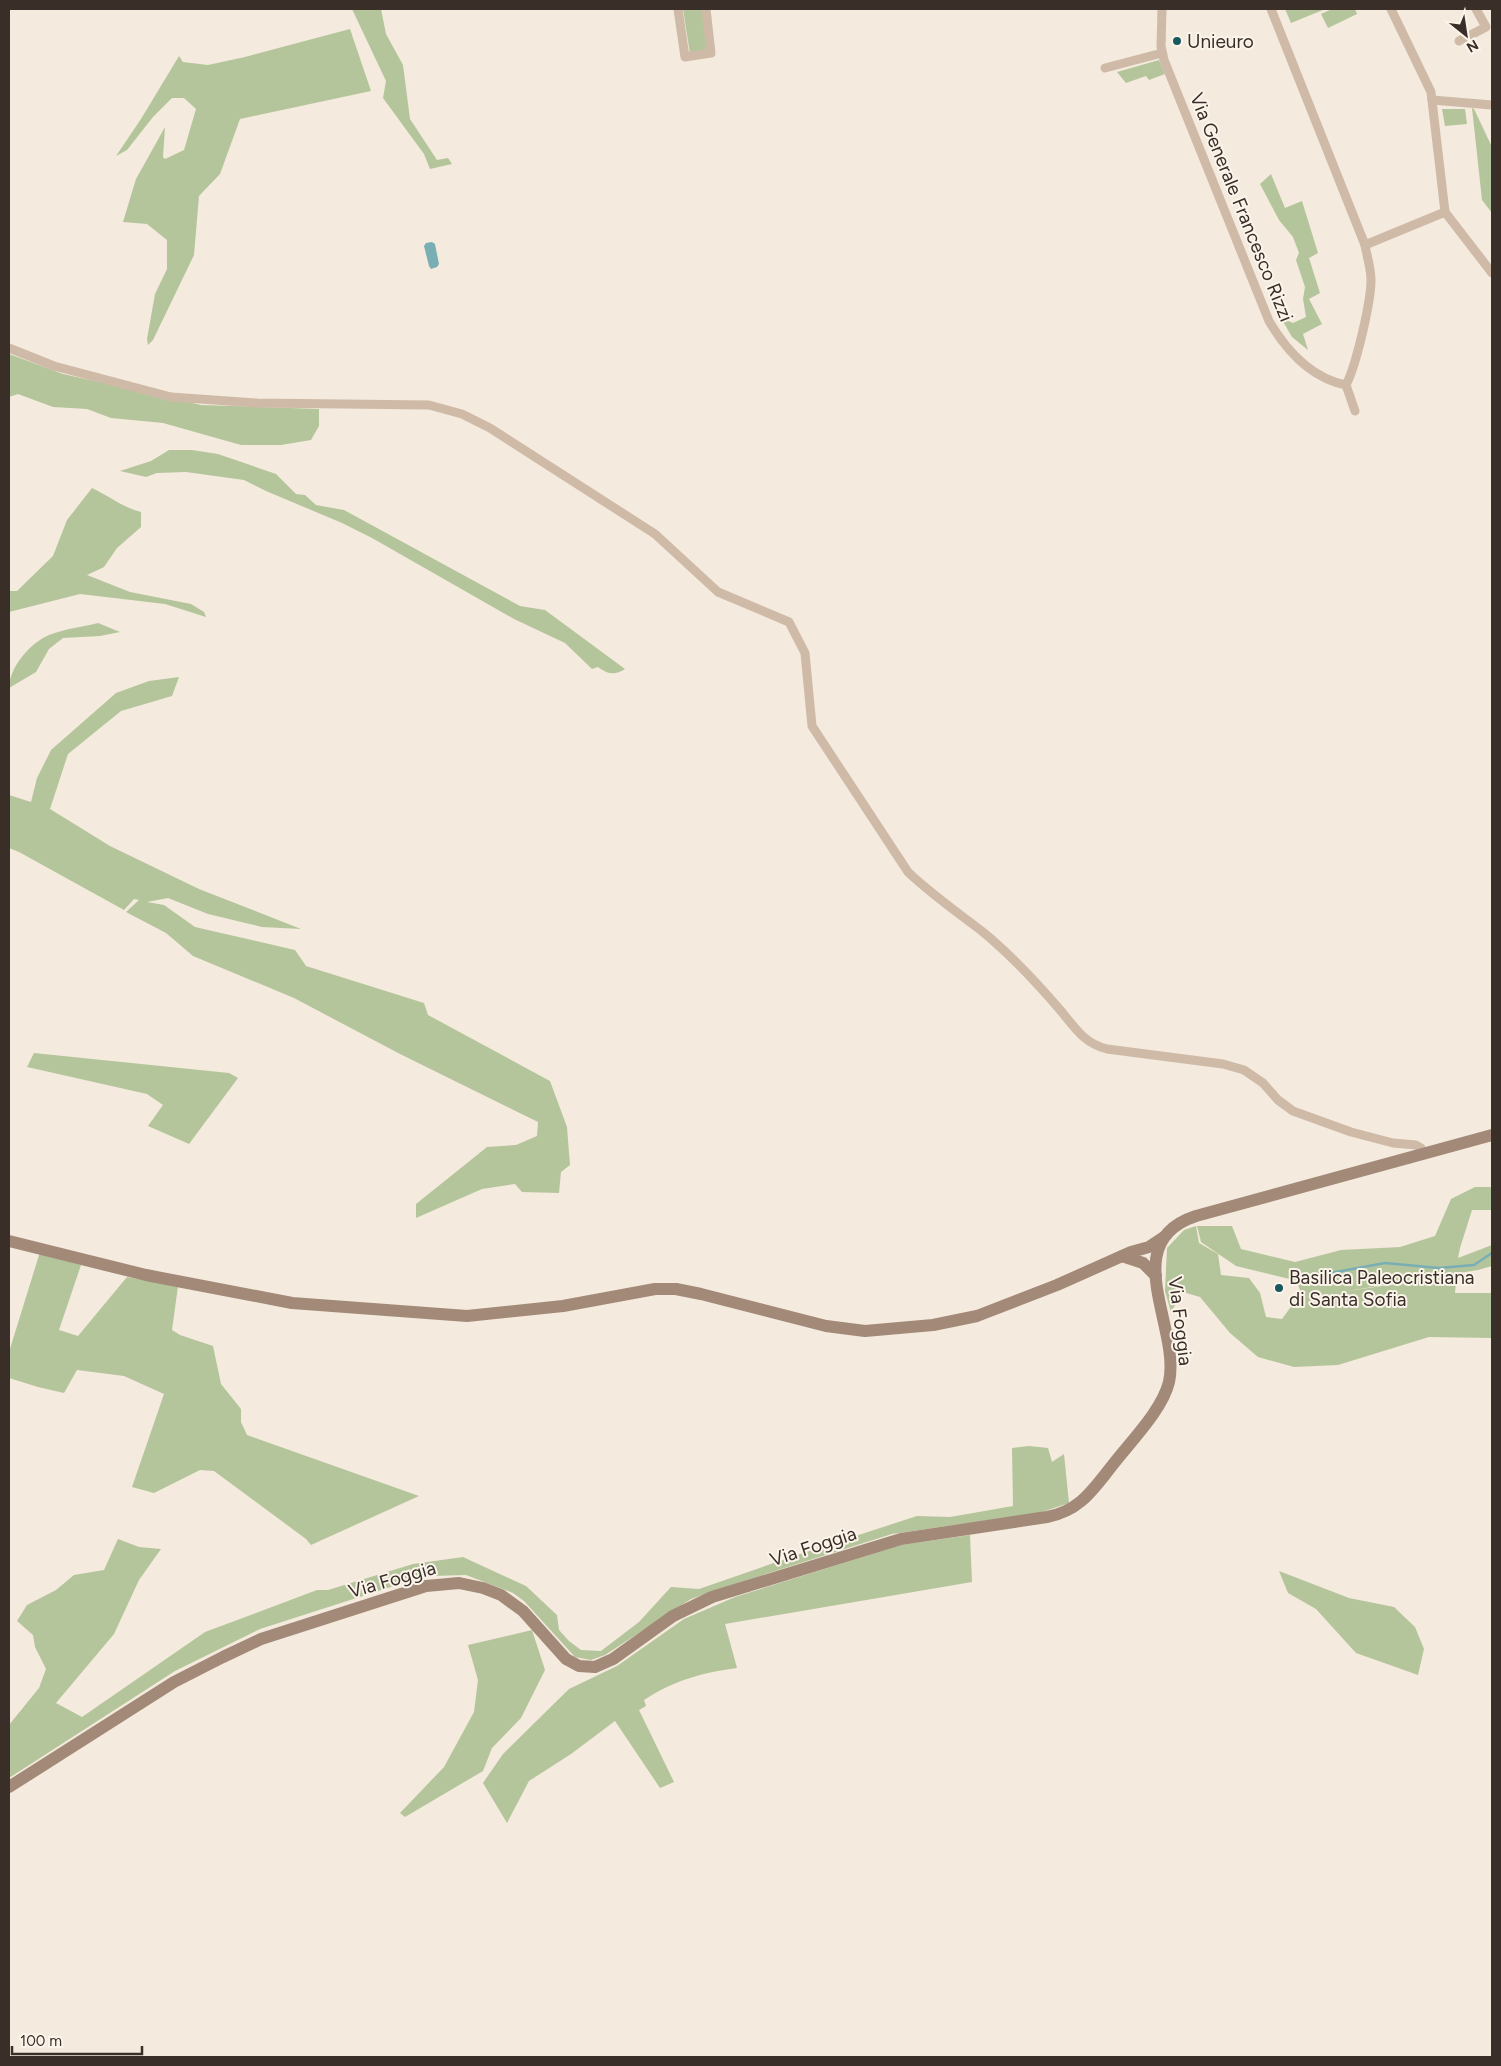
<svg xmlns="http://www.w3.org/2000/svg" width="1501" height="2066" font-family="Figtree,sans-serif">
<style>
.green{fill:#b5c59b}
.water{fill:#79afb4}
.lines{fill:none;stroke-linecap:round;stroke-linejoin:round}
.stream{stroke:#79afb4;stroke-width:2.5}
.street{stroke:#cebaa7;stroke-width:9}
.secondary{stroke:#a28978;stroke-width:12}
.poi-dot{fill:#1a585f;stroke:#fbf4ea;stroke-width:2}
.labels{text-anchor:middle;stroke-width:4;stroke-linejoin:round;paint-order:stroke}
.poi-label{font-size:19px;fill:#3a2e28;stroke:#fbf4ea;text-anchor:start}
.street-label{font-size:19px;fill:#3a2e28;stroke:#fbf4ea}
</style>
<rect width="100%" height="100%" fill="#f4eadd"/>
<!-- green -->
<g class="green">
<path d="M 352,9 L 381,9 L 386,34 L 403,65 L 410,119 L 437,160 L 448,158 L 452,164 L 430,169 L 424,154 L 383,98 L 386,81 Z"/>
<path d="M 683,9 L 702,9 L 708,52 L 690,54 Z"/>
<path d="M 1285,9 L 1322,9 L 1323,10 L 1291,23 Z"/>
<path d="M 1332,9 L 1355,9 L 1357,14 L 1328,28 L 1321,14 Z"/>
<path d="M 350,29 L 371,91 L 240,119 L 220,174 L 199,196 L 194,255 L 153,340 L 148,345 L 147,339 L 155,294 L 167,269 L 167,240 L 147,224 L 123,222 L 136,179 L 165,127 L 163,157 L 165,159 L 184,150 L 196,109 L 184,98 L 172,98 L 153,117 L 127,150 L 116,156 L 141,119 L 179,56 L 183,62 L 208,65 L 245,57 Z"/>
<path d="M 1159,60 L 1165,74 L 1149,80 L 1146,76 L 1126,83 L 1117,72 Z"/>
<path d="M 1472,108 L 1474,109 L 1492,147 L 1492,213 L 1482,200 Z"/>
<path d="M 1442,109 L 1465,109 L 1467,124 L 1445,126 Z"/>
<path d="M 1271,174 L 1285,208 L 1302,201 L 1318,253 L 1309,258 L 1320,293 L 1309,299 L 1322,324 L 1303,334 L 1308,350 L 1292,337 L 1281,318 L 1293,323 L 1306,317 L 1303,299 L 1305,287 L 1296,260 L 1299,253 L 1293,237 L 1279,220 L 1260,184 Z"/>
<path d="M 9,354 L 63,374 L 201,405 L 319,409 L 319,426 L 311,440 L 281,445 L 241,445 L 163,423 L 111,418 L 87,409 L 53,407 L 18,394 L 9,397 Z"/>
<path d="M 169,450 L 192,450 L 218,454 L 276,474 L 296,494 L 305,495 L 316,505 L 344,510 L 520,606 L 545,610 L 625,669 C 614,676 608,674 598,667 L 592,669 L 565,643 L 514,619 L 372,538 L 342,523 L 266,491 L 244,480 L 186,472 L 157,473 L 146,477 L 120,471 L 151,461 Z"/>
<path d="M 92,488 C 109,496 122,507 141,512 L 141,527 L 117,548 L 104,567 L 87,575 L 130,592 L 191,604 L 204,612 L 206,617 L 165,604 L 80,594 L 9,612 L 9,591 L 17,591 L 53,556 L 67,520 Z"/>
<path d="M 98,623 L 120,632 L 100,636 L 63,638 L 49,649 L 36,672 L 9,688 C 9,668 30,643 49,635 C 64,629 82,627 98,623 Z"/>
<path d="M 179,677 L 172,696 L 121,711 L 68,754 L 50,809 L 110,846 L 199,889 L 301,929 L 262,927 L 208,914 L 168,898 L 147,902 L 164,905 L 195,927 L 295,950 L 306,966 L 424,1003 L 428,1015 L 550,1081 L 567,1127 L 570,1165 L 561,1172 L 559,1193 L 522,1192 L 515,1184 L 482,1189 L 416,1218 L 416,1204 L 487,1147 L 516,1145 L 537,1136 L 538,1122 L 400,1054 L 294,998 L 193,956 L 166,933 L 126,912 L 139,900 L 134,899 L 124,910 L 19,852 L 9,848 L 9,795 L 31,802 L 37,778 L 51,750 L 116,693 L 149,681 Z"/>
<path d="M 34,1053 L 229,1073 L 238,1078 L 189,1144 L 148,1126 L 163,1105 L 147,1094 L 27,1067 Z"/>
<path d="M 1475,1187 L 1492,1187 L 1492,1210 L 1472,1210 L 1460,1248 L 1458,1258 L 1492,1245 L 1492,1266 L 1478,1270 L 1341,1292 L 1457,1275 L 1455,1293 L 1492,1293 L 1492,1338 L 1429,1337 L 1338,1365 L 1294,1367 L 1258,1357 L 1230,1333 L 1200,1297 L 1183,1292 L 1171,1312 L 1165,1291 L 1167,1248 L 1184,1230 L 1196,1226 L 1199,1243 L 1218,1254 L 1221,1275 L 1249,1278 L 1260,1293 L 1266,1317 L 1282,1319 L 1301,1293 L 1297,1282 L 1310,1284 L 1236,1266 L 1201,1242 L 1197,1226 L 1232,1226 L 1241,1249 L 1295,1262 L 1341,1250 L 1400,1247 L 1435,1236 L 1451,1199 Z"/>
<path d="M 40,1252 L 81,1265 L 59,1330 L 78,1336 L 127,1277 L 178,1286 L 172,1330 L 180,1335 L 213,1346 L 221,1384 L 241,1409 L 241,1422 L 247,1435 L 419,1496 L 311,1545 L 306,1539 L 214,1471 L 200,1470 L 154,1493 L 132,1487 L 164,1394 L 124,1376 L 77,1370 L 64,1393 L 38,1387 L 9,1378 L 9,1352 Z"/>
<path d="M 1029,1446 L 1048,1448 L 1052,1462 L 1064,1454 L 1069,1503 L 1039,1513 L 892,1534 L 744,1581 L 691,1599 L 605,1655 L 591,1660 L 575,1657 L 524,1601 L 513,1593 L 466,1575 L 432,1576 L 400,1584 L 260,1629 L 175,1671 L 9,1778 L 9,1725 L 39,1688 L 46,1669 L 35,1647 L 33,1635 L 17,1621 L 27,1605 L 56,1590 L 74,1575 L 104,1570 L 118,1539 L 139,1547 L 161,1549 L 139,1580 L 114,1634 L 56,1703 L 82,1717 L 205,1632 L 317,1590 L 328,1590 L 413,1564 L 463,1557 L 526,1586 L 557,1615 L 559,1630 L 569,1641 L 581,1650 L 601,1651 L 639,1622 L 671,1587 L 699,1589 L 794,1556 L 917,1516 L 950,1517 L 1013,1506 L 1012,1448 Z"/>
<path d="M 970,1535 L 972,1582 L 725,1624 L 737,1668 C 701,1673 675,1680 644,1700 L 646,1706 L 639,1710 L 674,1782 L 660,1788 L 615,1721 L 571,1754 L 529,1781 L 507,1823 L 483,1783 L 503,1754 L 569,1689 L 617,1666 L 684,1619 L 735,1597 L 901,1545 Z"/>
<path d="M 1279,1571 L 1349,1598 L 1394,1607 L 1415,1627 L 1424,1649 L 1418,1675 L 1356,1653 L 1316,1609 L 1288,1593 Z"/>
<path d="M 532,1630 L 545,1670 L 521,1718 L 492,1748 L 483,1771 L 405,1817 L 400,1813 L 444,1767 L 474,1712 L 478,1680 L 468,1645 Z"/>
</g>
<!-- water -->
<path class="water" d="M 432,242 L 435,244 L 439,264 L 437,267 L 431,269 L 429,266 L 424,246 L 426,243 Z"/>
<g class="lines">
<!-- stream -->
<path class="stream" d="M 1325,1274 L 1385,1263 L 1439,1268 L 1474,1265 L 1492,1253"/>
<!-- street -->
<g class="street">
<path d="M 678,9 L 685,57 L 711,53 L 706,9"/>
<path d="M 1162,9 L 1161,46 L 1164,60 L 1269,321 C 1286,350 1311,378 1346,385"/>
<path d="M 1271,9 L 1365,245 C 1367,257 1371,268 1371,280 C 1371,302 1356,366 1346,385"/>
<path d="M 1391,9 L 1431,92 L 1445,212 L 1492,273"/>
<path d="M 1459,41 L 1486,27 L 1476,9"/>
<path d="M 1105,68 L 1162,53"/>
<path d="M 1432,100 L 1492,105"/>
<path d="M 1365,245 L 1445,212"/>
<path d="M 9,348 L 54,366 L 171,397 L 257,403 L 429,405 L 462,414 L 490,428 L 655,534 L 718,592 L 789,622 L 805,653 L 812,726 L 908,872 C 931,894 957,912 983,932 C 1012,956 1037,983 1061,1011 C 1076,1029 1084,1043 1107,1049 L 1223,1064 L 1244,1070 L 1263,1083 L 1278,1100 L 1293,1111 L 1351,1132 L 1393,1143 L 1416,1145 L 1421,1148 L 1424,1154"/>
<path d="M 1346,385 L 1355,411"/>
</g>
<!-- secondary -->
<g class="secondary">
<path d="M 9,1241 L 146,1275 L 292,1303 L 467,1316 L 563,1306 L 655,1289 L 676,1289 L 701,1294 L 826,1326 L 865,1331 L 933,1325 L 977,1316 L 1057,1285 L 1131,1252 L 1149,1247 L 1164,1237"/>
<path d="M 1122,1256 L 1143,1263 L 1156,1276"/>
<path d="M 9,1787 L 174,1682 L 223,1657 L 261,1639 L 426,1586 L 459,1583 L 483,1588 L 501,1595 L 523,1611 L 566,1659 L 579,1666 L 595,1667 L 613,1659 L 673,1616 L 712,1597 L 901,1539 L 1047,1517 C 1079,1511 1092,1491 1111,1467 C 1129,1443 1162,1411 1169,1382 C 1181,1328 1116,1242 1196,1216 L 1492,1135"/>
</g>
</g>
<!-- markers -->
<g class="poi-dot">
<circle cx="1177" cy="41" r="5"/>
<circle cx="1279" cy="1288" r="5"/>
</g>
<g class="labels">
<!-- poi labels -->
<g class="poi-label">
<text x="1187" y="48">Unieuro</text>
<text x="1289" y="1284">Basilica Paleocristiana<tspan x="1289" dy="22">di Santa Sofia</tspan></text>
</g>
<!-- street labels -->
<g class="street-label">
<text transform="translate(1242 207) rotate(68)" y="7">Via Generale Francesco Rizzi</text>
<text transform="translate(1181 1321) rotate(83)" y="7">Via Foggia</text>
<text transform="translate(813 1546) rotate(-18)" y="7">Via Foggia</text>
<text transform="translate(392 1579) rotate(-16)" y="7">Via Foggia</text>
</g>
</g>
<!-- border -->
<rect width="1501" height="2066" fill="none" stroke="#3a2e28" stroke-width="20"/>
<!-- north arrow -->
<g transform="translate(1466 35) rotate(150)" stroke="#fbf4ea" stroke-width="4" paint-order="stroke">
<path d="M0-4L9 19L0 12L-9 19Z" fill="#3a2e28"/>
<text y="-8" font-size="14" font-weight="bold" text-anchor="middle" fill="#3a2e28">N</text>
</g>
<!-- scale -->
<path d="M12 2046v8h130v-8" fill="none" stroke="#3a2e28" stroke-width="2.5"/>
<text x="20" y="2046" font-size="15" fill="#3a2e28" stroke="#fbf4ea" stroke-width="4" paint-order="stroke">100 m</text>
</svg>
